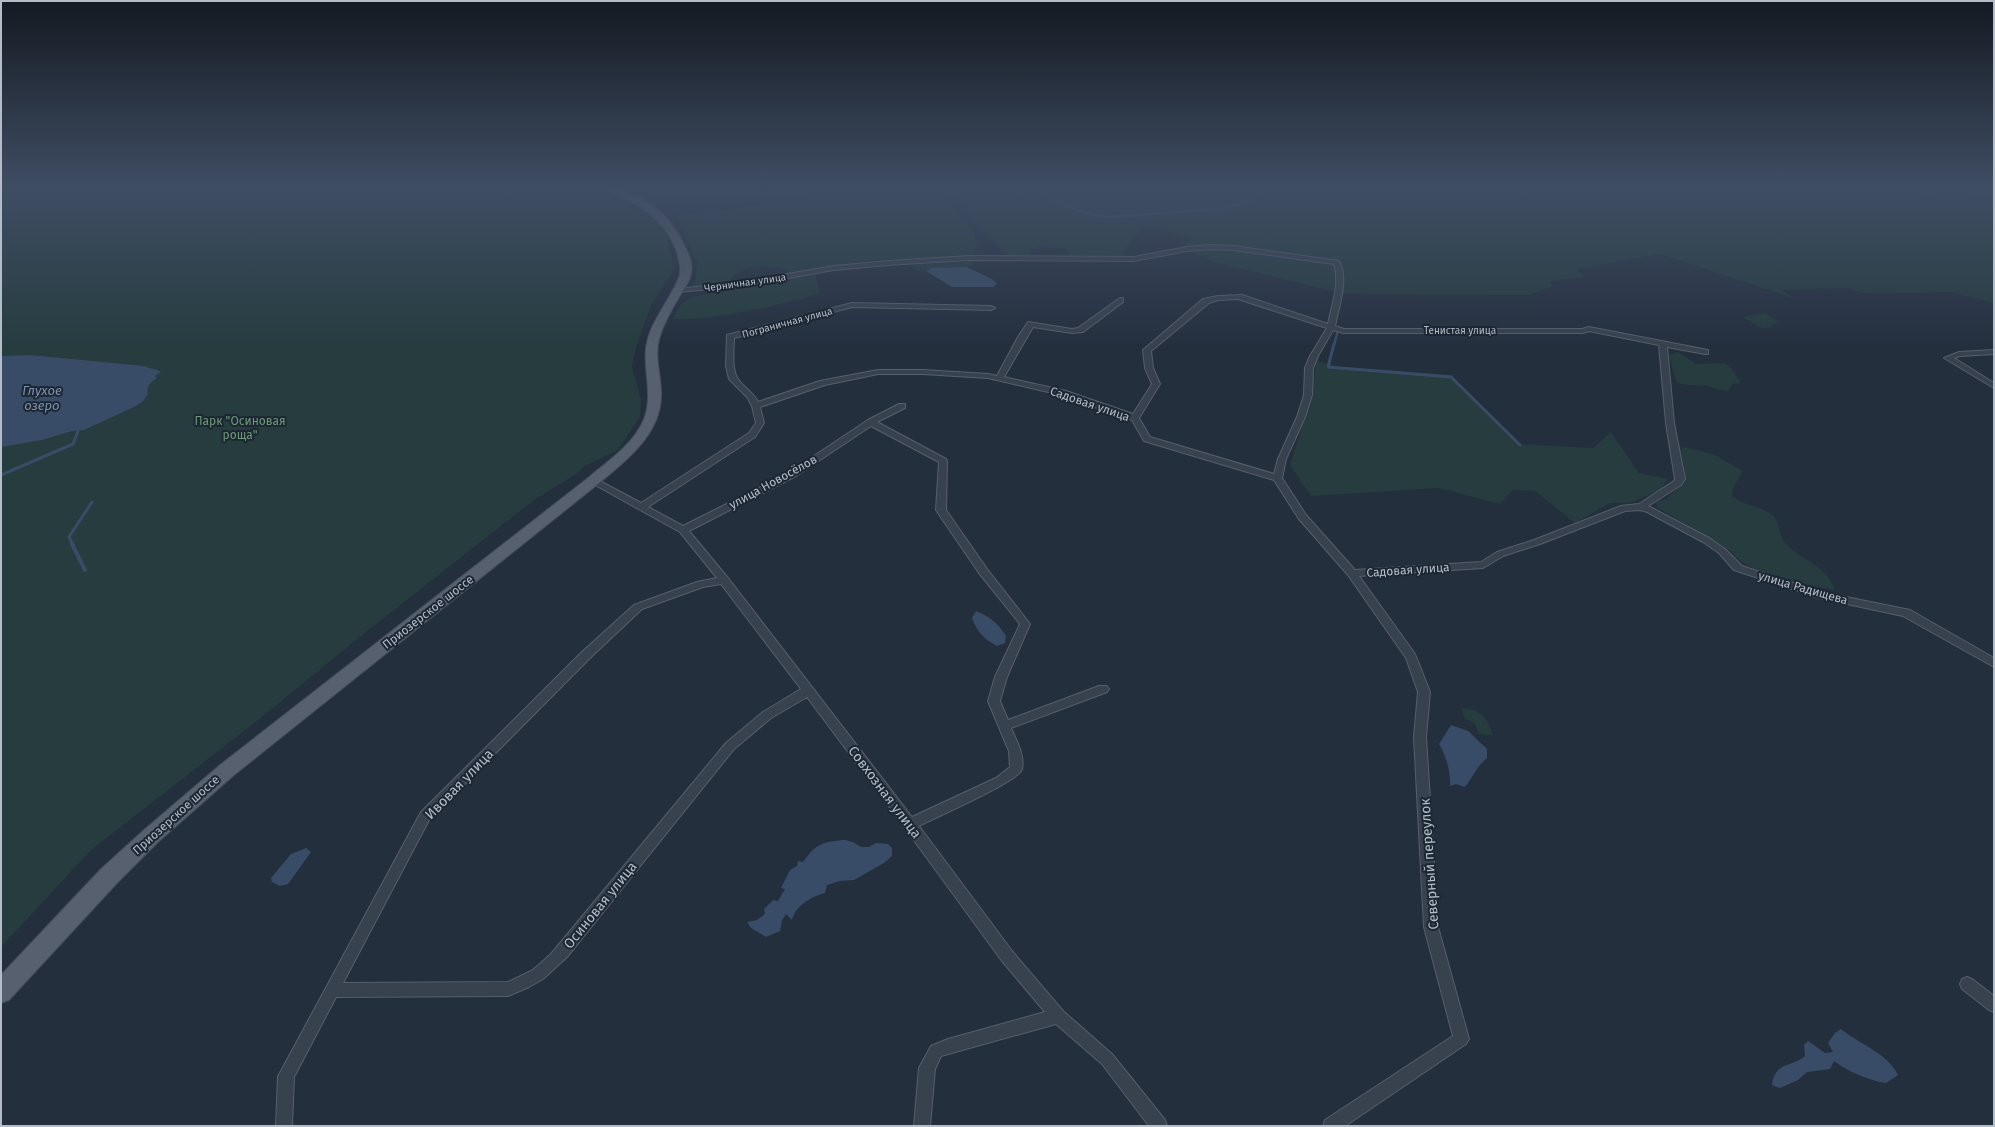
<svg xmlns="http://www.w3.org/2000/svg" width="1995" height="1127" font-family="'Fira Sans',sans-serif">
<style>
.green{fill:#263c3f}
.water{fill:#394c67}
.lines{fill:none;stroke-linecap:round;stroke-linejoin:round}
.stream-far2{stroke:#394c67;stroke-width:2.5}
.stream-far1{stroke:#394c67;stroke-width:3}
.stream{stroke:#394c67;stroke-width:4}
.street-casing{stroke:#565f6c;stroke-width:2}
.primary-casing{stroke:#414a57;stroke-width:2}
.street{fill:#38414e;fill-rule:evenodd}
.primary{fill:#56606e;fill-rule:evenodd}
.labels{text-anchor:middle;stroke-width:4;stroke-linejoin:round;paint-order:stroke}
.far-street-label{font-size:10px;fill:#b4bcc9;stroke:#1d2633}
.street-label{font-size:12px;fill:#b4bcc9;stroke:#1d2633}
.park-label{font-size:12px;fill:#6b9a76;stroke:#1d2633}
.water-label{font-size:13px;font-style:italic;fill:#7c92b1;stroke:#1d2633}
.near-street-label{font-size:14px;fill:#b4bcc9;stroke:#1d2633}
</style>
<rect width="100%" height="100%" fill="#242f3e"/>
<!-- green -->
<g class="green">
<path d="M 1,189 L 57,189 L 76,194 L 98,189 L 591,189 L 652,219 L 665,229 L 674,268 L 651,306 L 636,347 L 632,367 L 641,400 L 640,417 L 618,450 L 583,467 L 576,474 L 534,500 L 361,636 L 258,720 L 91,850 L 1,947 Z"/>
<path d="M 660,189 L 717,189 L 655,199 Z"/>
<path d="M 988,189 L 1988,189 L 1994,191 L 1994,303 L 1952,292 L 1863,293 L 1848,288 L 1781,290 L 1793,298 L 1661,254 L 1576,269 L 1586,277 L 1550,281 L 1552,287 L 1530,295 L 1344,294 L 1214,262 L 1182,247 L 1193,237 L 1161,230 L 1161,228 C 1144,223 1127,240 1124,256 L 1070,256 L 1066,249 L 1039,247 L 1031,249 L 1029,255 L 1007,255 L 980,228 L 958,195 Z"/>
<path d="M 944,195 L 974,233 L 977,246 L 970,256 L 872,260 L 793,272 C 772,264 741,261 728,283 L 691,287 L 696,279 L 697,263 L 677,216 L 803,199 Z"/>
<path d="M 968,262 L 974,263 L 974,264 L 967,267 L 916,271 L 913,265 Z"/>
<path d="M 815,274 L 820,294 C 771,306 723,320 672,319 L 683,302 L 692,297 Z"/>
<path d="M 1765,313 L 1780,323 L 1773,324 L 1772,327 L 1762,328 L 1742,317 Z"/>
<path d="M 1677,352 L 1697,364 L 1724,363 L 1730,366 L 1741,383 L 1732,384 L 1728,391 C 1719,391 1714,387 1706,386 C 1694,384 1688,387 1676,382 L 1669,355 Z"/>
<path d="M 1316,361 L 1340,367 L 1452,375 L 1464,390 L 1519,444 L 1593,448 L 1611,432 L 1639,473 L 1668,479 L 1660,490 L 1630,503 L 1610,503 L 1575,523 L 1535,491 L 1513,490 L 1500,504 L 1439,488 L 1311,496 L 1290,465 L 1313,392 Z"/>
<path d="M 1684,447 L 1713,454 L 1743,471 L 1733,488 L 1732,496 C 1745,506 1761,507 1771,514 C 1781,522 1778,536 1786,544 C 1804,562 1825,563 1835,590 L 1808,585 L 1755,569 L 1742,562 L 1728,549 L 1658,508 L 1656,502 L 1665,500 L 1686,481 L 1681,450 Z"/>
<path d="M 1461,708 C 1481,709 1487,717 1493,735 L 1479,734 L 1475,724 L 1465,718 Z"/>
</g>
<!-- water -->
<g class="water">
<path d="M 967,267 L 992,279 L 997,284 L 993,287 L 952,287 L 926,271 L 932,268 Z"/>
<path d="M 30,355 L 144,366 C 150,369 155,368 161,372 L 155,376 L 157,378 C 150,383 146,386 148,394 L 143,401 L 134,407 L 84,430 L 72,431 L 42,440 L 1,447 L 1,356 Z"/>
<path d="M 976,611 C 990,617 998,623 1006,636 L 1005,643 L 997,646 C 984,639 977,632 972,618 Z"/>
<path d="M 1451,725 L 1468,731 L 1487,749 L 1487,758 C 1477,766 1473,777 1465,787 L 1456,784 L 1450,786 C 1451,772 1446,756 1439,744 Z"/>
<path d="M 845,840 L 853,842 L 861,847 L 869,847 L 876,843 L 888,844 L 892,848 L 892,856 L 884,863 L 854,880 L 840,881 L 827,885 L 825,893 C 812,896 795,906 792,920 L 786,914 L 782,920 L 780,931 L 766,937 L 751,928 L 747,922 L 757,920 L 765,914 L 764,909 L 773,900 L 778,901 L 785,889 L 781,888 L 790,870 L 797,866 L 798,861 L 803,862 C 817,843 822,842 845,840 Z"/>
<path d="M 306,848 L 311,852 L 288,884 L 280,886 L 272,882 L 271,878 L 291,854 Z"/>
<path d="M 1841,1029 C 1861,1045 1886,1052 1898,1075 L 1886,1083 C 1867,1080 1849,1072 1834,1061 L 1830,1069 L 1807,1072 L 1798,1080 L 1780,1088 L 1772,1085 C 1775,1061 1791,1068 1805,1056 L 1804,1045 L 1808,1041 L 1825,1053 L 1833,1052 L 1828,1043 L 1835,1033 Z"/>
</g>
<g class="lines">
<!-- stream-far2 -->
<g class="stream-far2">
<path d="M 1044,189 L 1049,197 L 1084,213 L 1109,217 L 1222,209 L 1245,202 L 1270,189"/>
<path d="M 1898,189 L 1928,192 L 1953,190 L 1971,191 L 1994,197"/>
<path d="M 1334,345 L 1338,331"/>
</g>
<!-- stream-far1 -->
<g class="stream-far1">
<path d="M 1334,344 L 1328,367 L 1451,377 L 1520,445"/>
<path d="M 1,475 L 73,444 L 78,431"/>
<path d="M 73,545 L 69,537 L 92,502"/>
</g>
<!-- stream -->
<path class="stream" d="M 72,544 L 85,570"/>
<defs>
<g id="street">
<path d="M 1211,245 L 1234,246 L 1339,261 C 1349,280 1339,306 1335,326 L 1344,329 L 1582,329 L 1589,327 L 1708,350 L 1708,354 L 1705,354 L 1667,347 L 1674,423 L 1685,479 L 1681,485 L 1648,506 L 1709,538 L 1725,549 L 1742,566 L 1821,592 L 1910,610 L 1994,658 L 1994,667 L 1903,616 L 1819,598 L 1734,570 L 1719,553 L 1703,542 L 1647,512 L 1640,510 L 1625,511 L 1540,544 L 1503,556 L 1483,568 L 1359,576 L 1415,654 L 1430,692 L 1426,737 L 1438,927 L 1469,1039 L 1466,1044 L 1345,1126 L 1323,1126 L 1325,1120 L 1453,1036 L 1424,927 L 1414,737 L 1418,692 L 1406,658 L 1348,575 L 1299,519 L 1274,480 L 1144,441 L 1132,420 L 1061,395 L 988,378 L 923,374 L 878,374 L 825,385 L 760,407 L 764,423 L 755,437 L 648,507 L 683,526 L 790,472 L 868,420 L 899,404 L 905,404 L 905,408 L 877,422 L 946,459 L 947,461 L 946,510 L 987,569 L 1030,624 L 1007,677 L 1000,701 L 1008,720 L 1099,686 L 1107,686 L 1109,689 L 1107,692 L 1011,728 C 1016,740 1025,755 1022,769 C 1020,781 934,818 919,826 L 1012,951 L 1063,1011 L 1112,1054 L 1165,1120 L 1167,1126 L 1149,1126 L 1102,1064 L 1056,1024 L 941,1056 L 935,1069 L 930,1126 L 914,1126 L 919,1068 L 931,1046 L 948,1039 L 1045,1012 L 1002,961 L 905,828 L 807,697 L 771,718 L 734,749 L 567,957 L 543,979 L 529,987 L 508,996 L 336,997 L 294,1077 L 292,1126 L 276,1126 L 278,1076 L 281,1071 L 421,812 L 582,652 L 634,605 L 697,582 L 717,578 L 680,532 L 588,481 L 590,479 L 596,479 L 641,503 L 749,433 L 756,423 L 752,406 L 747,397 L 729,379 L 726,366 L 727,335 L 852,303 L 991,306 L 995,308 L 991,310 L 852,307 L 734,338 C 734,350 731,369 738,379 C 744,388 753,392 758,402 L 820,381 L 878,370 L 923,370 L 988,374 L 997,376 L 1018,337 L 1028,322 L 1072,329 L 1078,328 L 1120,298 L 1123,298 L 1123,302 L 1083,332 L 1072,333 L 1033,327 L 1004,377 L 1066,391 L 1133,414 L 1152,384 L 1145,368 L 1143,350 L 1203,299 L 1218,296 L 1242,295 L 1328,324 C 1332,304 1340,283 1334,264 L 1234,250 L 1211,249 L 1187,251 L 1134,261 L 969,260 L 888,265 L 834,270 L 741,286 L 679,292 L 677,291 L 677,289 L 741,282 L 834,266 L 888,261 L 969,256 L 1134,257 L 1187,247 ZM 1238,299 L 1327,328 L 1310,356 L 1305,368 L 1304,395 L 1297,417 L 1278,459 L 1274,474 L 1150,437 L 1139,418 L 1160,384 L 1153,368 L 1151,351 L 1209,303 L 1218,300 ZM 1333,330 L 1343,333 L 1583,333 L 1589,331 L 1659,345 L 1666,423 L 1675,479 L 1674,481 L 1639,504 L 1621,506 L 1534,540 L 1497,552 L 1481,562 L 1355,570 L 1306,515 L 1282,478 L 1286,459 L 1305,417 L 1312,395 L 1313,368 L 1318,356 ZM 871,426 L 939,462 L 936,510 L 979,573 L 1020,624 L 995,677 L 988,701 L 1009,751 L 1010,767 L 996,778 L 912,817 L 728,578 L 689,531 L 796,476 ZM 721,584 L 801,689 L 763,712 L 726,743 L 551,954 L 533,970 L 508,982 L 343,983 L 429,820 L 590,658 L 642,609 L 703,587 Z"/>
<path d="M 1994,350 L 1994,354 L 1960,356 L 1954,358 L 1994,383 L 1994,388 L 1944,358 L 1959,352 Z"/>
<path d="M 1967,977 L 1972,979 L 1994,996 L 1994,1012 L 1989,1010 L 1962,989 L 1960,984 L 1962,979 Z"/>
</g>
<path id="primary" d="M 606,189 C 642,189 671,216 685,247 C 689,254 693,265 691,273 C 691,279 685,287 682,292 C 674,306 665,320 660,336 C 654,355 660,370 661,390 C 664,432 627,460 598,484 L 234,775 L 158,842 L 117,883 L 9,1000 L 1,1003 L 1,975 L 101,869 L 144,830 L 220,765 L 588,478 C 608,461 634,444 644,419 C 655,391 639,363 649,335 C 654,318 679,285 680,273 C 681,265 678,256 676,249 C 666,226 650,210 628,200 C 622,196 612,194 606,189 Z"/>
</defs>
<!-- street casing -->
<use href="#street" class="street-casing"/>
<!-- primary casing -->
<use href="#primary" class="primary-casing"/>
<!-- street -->
<use href="#street" class="street"/>
<!-- primary -->
<use href="#primary" class="primary"/>
</g>
<!-- sky -->
<linearGradient id="sky" x2="0" y2="1"><stop stop-color="#141a22"/><stop offset="0.54" stop-color="#3f4d63"/><stop offset="1" stop-color="#3f4d63" stop-opacity="0"/></linearGradient>
<rect width="1995" height="347" fill="url(#sky)"/>
<g class="labels">
<!-- far-street labels -->
<g class="far-street-label">
<text transform="translate(745 282) rotate(-8)" y="4">Черничная улица</text>
<text transform="translate(787 322) rotate(-15)" y="4">Пограничная улица</text>
<text x="1460" y="334">Тенистая улица</text>
</g>
<!-- street labels -->
<g class="street-label">
<text transform="translate(1090 404) rotate(19)" y="4">Садовая улица</text>
<text transform="translate(773 482) rotate(-29)" y="4">улица Новосёлов</text>
<text transform="translate(1408 570) rotate(-4)" y="4">Садовая улица</text>
<text transform="translate(1803 588) rotate(16)" y="4">улица Радищева</text>
<text transform="translate(428 612) rotate(-38)" y="4">Приозерское шоссе</text>
<text transform="translate(176 815) rotate(-42)" y="4">Приозерское шоссе</text>
</g>
<!-- park labels -->
<g class="park-label">
<text x="240" y="425">Парк "Осиновая<tspan x="240" dy="14">роща"</tspan></text>
</g>
<!-- water labels -->
<g class="water-label">
<text x="42" y="395">Глухое<tspan x="42" dy="15">озеро</tspan></text>
</g>
<!-- near-street labels -->
<g class="near-street-label">
<text transform="translate(459 784) rotate(-46)" y="5">Ивовая улица</text>
<text transform="translate(885 792) rotate(53)" y="5">Совхозная улица</text>
<text transform="translate(1429 864) rotate(-94)" y="5">Северный переулок</text>
<text transform="translate(600 905) rotate(-51)" y="5">Осиновая улица</text>
</g>
</g>
<!-- border -->
<rect width="1995" height="1127" fill="none" stroke="#b4bcc9" stroke-width="4"/>
</svg>
